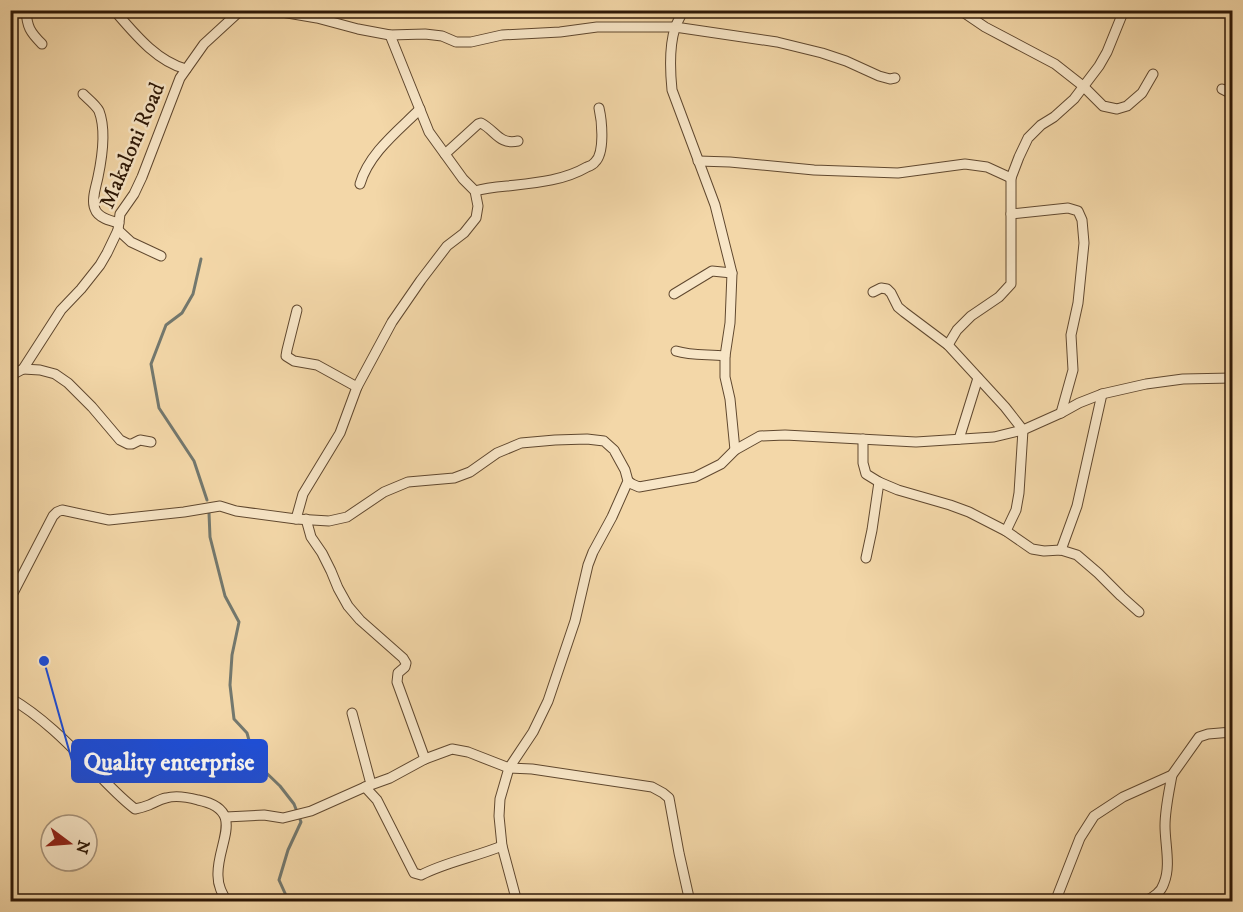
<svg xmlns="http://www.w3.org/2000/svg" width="1243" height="912" font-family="'IM FELL DW Pica',serif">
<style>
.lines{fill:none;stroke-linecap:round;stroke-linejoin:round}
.stream{stroke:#73786e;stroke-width:3}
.minor-casing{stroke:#60482f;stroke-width:11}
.minor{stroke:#f7e5c6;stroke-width:9}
.labels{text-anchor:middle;stroke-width:5;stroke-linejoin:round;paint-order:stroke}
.street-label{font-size:22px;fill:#2f1907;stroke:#f7e5c6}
.leader{fill:none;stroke:#1d4ed8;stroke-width:2}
.callout-dot{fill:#1d4ed8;stroke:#f7e5c6;stroke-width:2}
.callout{fill:#1d4ed8;stroke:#1d4ed8;stroke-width:2}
.callout-label{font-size:24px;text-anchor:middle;font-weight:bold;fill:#fff}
</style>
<rect width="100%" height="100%" fill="#f3d7a8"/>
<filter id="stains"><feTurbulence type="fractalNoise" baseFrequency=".00333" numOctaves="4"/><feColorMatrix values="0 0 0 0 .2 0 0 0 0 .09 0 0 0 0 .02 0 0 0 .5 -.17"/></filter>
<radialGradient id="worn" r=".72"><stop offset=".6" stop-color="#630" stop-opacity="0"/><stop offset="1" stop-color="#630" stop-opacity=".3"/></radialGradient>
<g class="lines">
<!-- stream -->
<g class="stream">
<path d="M 201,259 L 193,294 L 182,313 L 166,325 L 151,364 L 159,408 L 194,461 L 207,500"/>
<path d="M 209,513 L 210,537 L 225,596 L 239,622 L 232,655 L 230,685 L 234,719 L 247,733 L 255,762 L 280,786 L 294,804 L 301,822 L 288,850 L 279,880 L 289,902"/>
</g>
<defs>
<g id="minor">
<path d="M 26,10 C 27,27 30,32 42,44"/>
<path d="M 114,10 C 134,33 156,61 186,69"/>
<path d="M 270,10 L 317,18 L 358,29 L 390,35 L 425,34 L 442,36 L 456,42 L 471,42 L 502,35 L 560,32 L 597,27 L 675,27 L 777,42 L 822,53 L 846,61 L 879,76 L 890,79 L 895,78"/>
<path d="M 683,10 C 681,16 677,22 675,28 C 669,47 670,70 672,90 L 715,205 L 732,273 L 730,323 L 725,356 L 725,377 L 730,399 L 735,450"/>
<path d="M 960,10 L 985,27 L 1055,64 L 1083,86 L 1103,106 L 1117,109 L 1127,106 L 1142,93 L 1153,74"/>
<path d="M 1222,89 L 1232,94"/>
<path d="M 83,94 C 88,99 96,105 99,111 C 106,129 102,158 98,177 C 96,187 91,200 95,209 C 98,218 111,221 119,223"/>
<path d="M 445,154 L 478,124 L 481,123 C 496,131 499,145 518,141"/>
<path d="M 698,161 L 730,162 L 814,170 L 898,173 L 965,164 L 987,167 L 1011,178"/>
<path d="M 360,184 C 369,153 398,131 420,109"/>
<path d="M 475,191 C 485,188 496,187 507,186 C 534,183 563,181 587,167 C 590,166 593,165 595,162 C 605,153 602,121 599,108"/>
<path d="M 1011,214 L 1068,208 L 1078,211 L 1082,220 L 1084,243 L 1078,303 L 1071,335 L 1073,370 L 1061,413"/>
<path d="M 118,230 L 131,242 L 161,256"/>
<path d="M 873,292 L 881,288 L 887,289 L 891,293 L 898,307 L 904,312 L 948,345 L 1005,407 L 1023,430 L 1019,493 L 1016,510 L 1006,531"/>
<path d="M 674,294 L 712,271 L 732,273"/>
<path d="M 297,310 L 287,350 L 286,356 L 294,361 L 317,365 L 357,387"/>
<path d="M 948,345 L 957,330 L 971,316 L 999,297 L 1011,284 L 1011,178 L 1019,157 L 1028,138 L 1041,125 L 1054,117 L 1074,99 L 1099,66 L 1107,52 L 1124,10"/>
<path d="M 676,351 C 692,356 709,354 725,356"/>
<path d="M 23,369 L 40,370 L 55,374 L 68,383 L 92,407 L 120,440 L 128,444 L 132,444 L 140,440 L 151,442"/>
<path d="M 10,376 L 23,369 L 61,310 L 81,289 L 100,265 L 107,253 L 118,230 L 120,214 L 134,194 L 142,177 L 180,78 L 204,44 L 241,10"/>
<path d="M 863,439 L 863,463 L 866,474 L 879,482 L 898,490 L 950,505 L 969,512 L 1006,531 L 1032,549 L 1044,551 L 1061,550 L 1077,555 L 1098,573 L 1121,596 L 1139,612"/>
<path d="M 959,439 L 978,378"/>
<path d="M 628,481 L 632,484 L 639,487 L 695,477 L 721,464 L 735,450 L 760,436 L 785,435 L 916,442 L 994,437 L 1023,430 L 1061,413 L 1079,403 L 1102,394 L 1146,384 L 1183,379 L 1232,378"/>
<path d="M 296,519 L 303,494 L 340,433 L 357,387 L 392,322 L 421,280 L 447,246 L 464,233 L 476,218 L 478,206 L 475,191 L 463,179 L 429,132 L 390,35"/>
<path d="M 306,519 L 311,537 L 322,553 L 331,571 L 338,588 L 348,606 L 360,620 L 403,658 L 406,663 L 405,667 L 398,673 L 397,682 L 425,759"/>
<path d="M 1061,550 L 1077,506 L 1102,394"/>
<path d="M 866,558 L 872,530 L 879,482"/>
<path d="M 10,599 L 53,516 L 57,512 L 62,510 L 109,520 L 184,512 L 220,506 L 236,511 L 296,519 L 329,521 L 347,517 L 384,492 L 408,482 L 454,478 L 470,472 L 497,453 L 521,443 L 555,440 L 587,439 L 604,441 L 614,450 L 625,470 L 628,481 L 612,517 L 593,552 L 588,565 L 575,621 L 548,701 L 533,732 L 509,768 L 500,799 L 499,816 L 502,846 L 517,902"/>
<path d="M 10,698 C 41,716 67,742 91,767 C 105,781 119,797 135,809 C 140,808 144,807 149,805 C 154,803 160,799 166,798 C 176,795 187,797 198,800 C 248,810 216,844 218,876 C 218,886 222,893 227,902"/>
<path d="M 352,713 L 371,784"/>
<path d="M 365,787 L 377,800 L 414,873 L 421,875 C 446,862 475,857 502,846"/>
<path d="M 226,817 L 264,815 L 283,818 L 311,811 L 365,787 L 390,778 L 425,759 L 452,749 L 468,752 L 509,768 L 532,769 L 652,787 L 663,793 L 669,798 L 679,853 L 690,902"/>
<path d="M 1055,902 L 1080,838 L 1094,816 L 1123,797 L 1172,775 L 1199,737 L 1208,734 L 1232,732"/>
<path d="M 1144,902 C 1153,897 1161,893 1164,883 C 1171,866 1165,844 1165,826 C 1165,809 1169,792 1172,775"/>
</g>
</defs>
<!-- minor casing -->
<use href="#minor" class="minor-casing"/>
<!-- minor -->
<use href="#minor" class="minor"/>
</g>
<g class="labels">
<!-- street labels -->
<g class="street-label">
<text transform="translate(131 145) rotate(-67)" y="8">Makaloni Road</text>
</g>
</g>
<!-- callouts -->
<path class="leader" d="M44 661L72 761"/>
<circle class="callout-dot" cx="44" cy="661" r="6"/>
<rect class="callout" x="72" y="740" width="195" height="42" rx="6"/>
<g class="callout-label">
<text x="169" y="770">Quality enterprise</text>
</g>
<!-- margin -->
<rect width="1243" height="912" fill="none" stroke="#f3d7a8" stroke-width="36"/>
<rect x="12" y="12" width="1219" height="888" fill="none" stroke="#2f1907" stroke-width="3"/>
<rect x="18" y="18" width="1207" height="876" fill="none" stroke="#2f1907" stroke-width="1.5"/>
<!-- north arrow -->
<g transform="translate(69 843) rotate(106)"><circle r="28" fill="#f7e5c6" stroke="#a7937a" stroke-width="1.5"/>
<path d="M0-4.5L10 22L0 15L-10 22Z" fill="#8f2418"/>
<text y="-9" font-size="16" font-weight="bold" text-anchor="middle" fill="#2f1907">N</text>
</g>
<rect width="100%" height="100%" filter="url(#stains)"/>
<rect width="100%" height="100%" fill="url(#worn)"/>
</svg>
